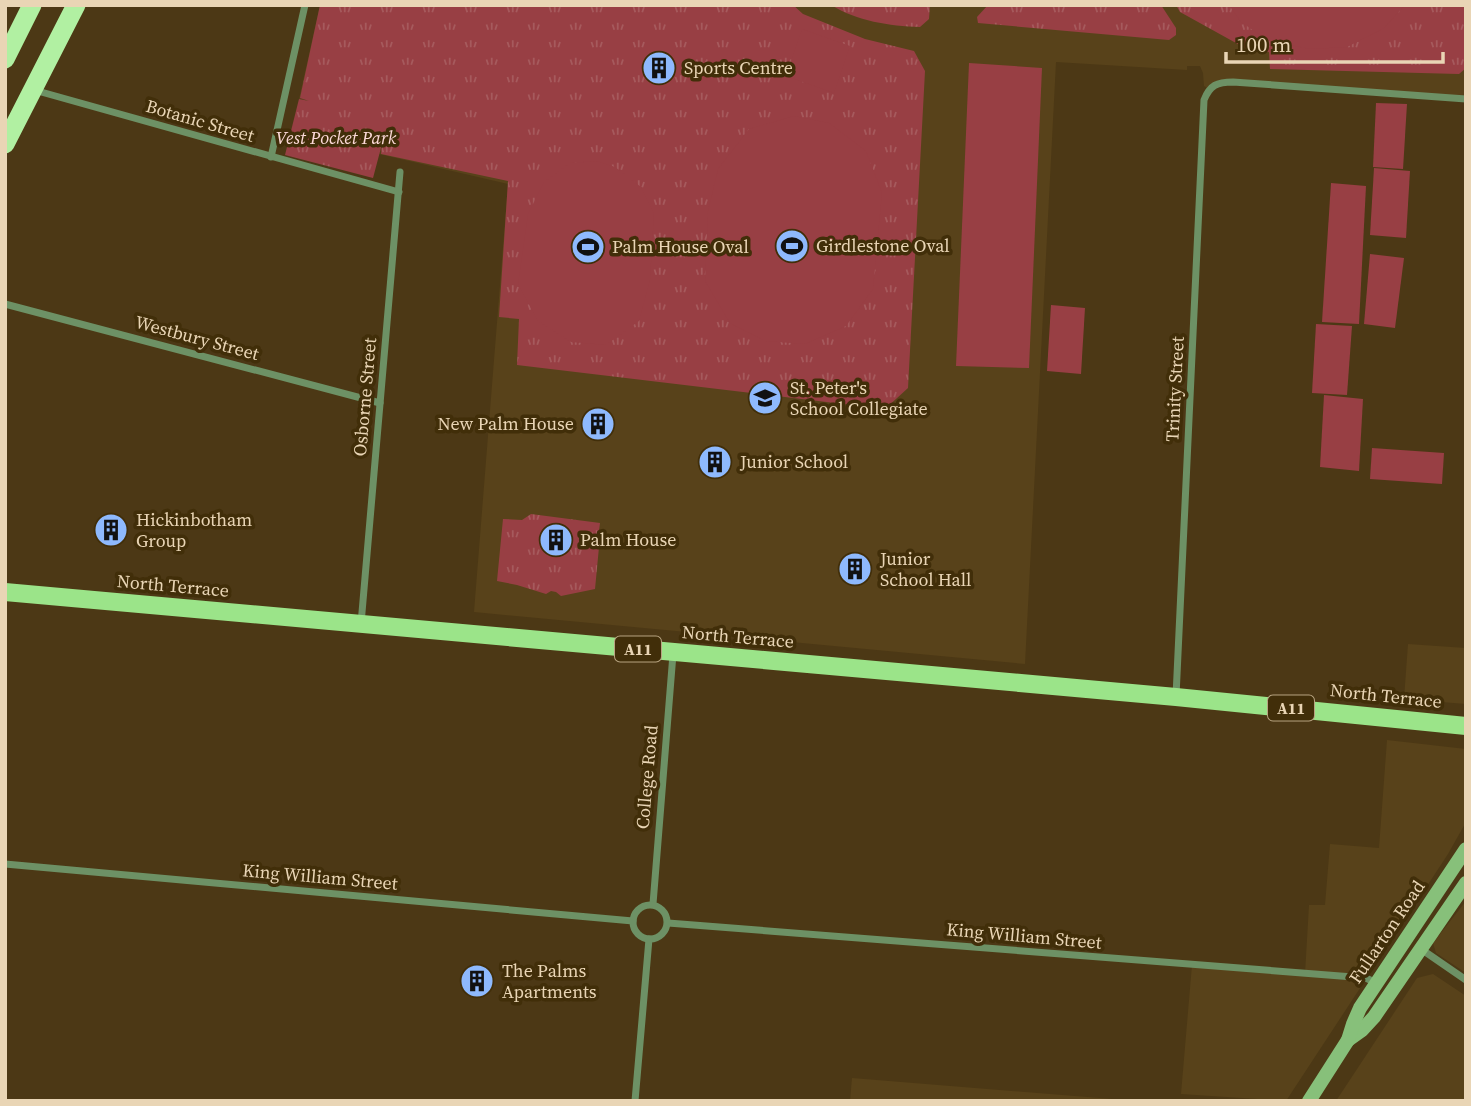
<svg xmlns="http://www.w3.org/2000/svg" width="1471" height="1106" font-family="'Source Serif 4',serif">
<style>
.built{fill:#58421a}
.park{fill:url(#park-tufts)}
.pitch{fill:#983f44}
.lines{fill:none;stroke-linecap:round;stroke-linejoin:round}
.minor{stroke:#6d9165;stroke-width:7}
.secondary{stroke:#87c07a;stroke-width:14}
.primary{stroke:#9be489;stroke-width:18}
.trunk{stroke:#b1f0a2;stroke-width:19}
.labels{text-anchor:middle;stroke-width:7;stroke-linejoin:round;paint-order:stroke}
.shield{fill:#412e09;stroke:#b7a381;stroke-width:2}
.shield-label{font-size:16px;font-weight:bold;fill:#e9d5b5}
.poi-label{font-size:18px;fill:#e9d5b5;stroke:#412e09;text-anchor:start}
.street-label{font-size:18px;fill:#e9d5b5;stroke:#412e09}
.park-label{font-size:18px;font-style:italic;fill:#fddad9;stroke:#412e09}
</style>
<defs>
<pattern id="park-tufts" width="24" height="20" patternUnits="userSpaceOnUse" patternTransform="scale(1.75)"><rect width="24" height="20" fill="#983f44"/><path d="M3 7l-1-3M5 7V3M7 7l1-3M15 17l-1-3M17 17v-4M19 17l1-3" fill="none" stroke="#a65a5d"/></pattern>
</defs>
<rect width="100%" height="100%" fill="#4c3815"/>
<!-- built -->
<g class="built">
<path d="M 320,5 L 1466,5 L 1466,96 L 1233,81 L 1207,88 L 1204,86 L 1203,73 L 1200,66 L 1187,66 L 1187,70 L 1056,62 L 1025,664 L 474,612 L 508,184 L 379,154 L 387,121 L 299,99 Z"/>
<path d="M 1408,644 L 1466,648 L 1466,704 L 1404,699 Z"/>
<path d="M 1387,740 L 1466,749 L 1466,822 L 1448,854 L 1286,1101 L 1181,1094 L 1192,965 L 1305,974 L 1309,905 L 1325,905 L 1330,844 L 1379,848 Z"/>
<path d="M 1466,901 L 1466,973 L 1436,953 L 1433,943 Z"/>
<path d="M 1433,974 L 1466,996 L 1466,1101 L 1336,1101 L 1417,978 Z"/>
<path d="M 852,1078 L 1137,1101 L 850,1101 Z"/>
</g>
<!-- park -->
<g class="park">
<path d="M 320,5 L 793,5 L 803,14 L 865,39 L 914,51 L 925,71 L 908,388 L 885,409 L 517,365 L 519,319 L 499,317 L 508,181 L 381,154 L 382,144 L 373,178 L 285,155 L 299,99 L 309,101 L 300,98 Z"/>
<path d="M 831,5 L 930,5 L 929,19 L 920,27 C 889,26 857,21 831,5 Z"/>
<path d="M 988,5 L 1161,5 L 1176,28 L 1176,35 L 1169,40 L 978,23 L 977,17 Z"/>
<path d="M 1176,5 L 1466,5 L 1466,68 L 1459,74 L 1270,69 L 1269,52 L 1245,48 L 1180,12 Z"/>
<path d="M 531,514 L 600,523 L 597,546 L 599,547 L 595,589 L 561,596 L 556,592 L 551,591 L 546,594 L 517,585 L 497,581 L 503,519 L 522,520 Z"/>
</g>
<!-- pitch -->
<g class="pitch">
<path d="M 1229,5 L 1405,5 L 1384,28 L 1347,47 L 1311,49 L 1269,41 L 1241,22 Z"/>
<path d="M 802,29 L 850,46 L 834,93 L 786,76 Z"/>
<path d="M 969,63 L 1042,68 L 1029,368 L 956,366 Z"/>
<path d="M 1376,103 L 1407,104 L 1403,169 L 1373,167 Z"/>
<path d="M 794,116 L 829,123 L 866,151 L 882,193 L 873,289 L 846,326 L 805,344 L 765,341 L 730,323 L 705,281 L 708,211 L 718,169 L 749,129 Z"/>
<path d="M 597,161 L 615,167 L 641,187 L 654,214 L 650,280 L 639,321 L 606,345 L 571,342 L 538,321 L 518,284 L 528,214 L 544,182 L 570,163 Z"/>
<path d="M 1374,168 L 1410,171 L 1406,238 L 1370,235 Z"/>
<path d="M 1331,183 L 1366,186 L 1359,324 L 1322,322 Z"/>
<path d="M 1370,254 L 1404,258 L 1395,328 L 1364,324 Z"/>
<path d="M 1051,305 L 1085,308 L 1081,374 L 1047,371 Z"/>
<path d="M 1316,324 L 1352,326 L 1347,395 L 1312,393 Z"/>
<path d="M 1324,395 L 1363,399 L 1359,471 L 1320,467 Z"/>
<path d="M 1372,448 L 1444,453 L 1442,484 L 1370,479 Z"/>
</g>
<g class="lines">
<!-- minor -->
<g class="minor">
<path d="M 34,90 L 399,192"/>
<path d="M 271,157 L 305,5"/>
<path d="M 5,304 L 380,403"/>
<path d="M 361,624 L 400,172"/>
<path d="M 1176,696 L 1204,100 C 1210,85 1217,82 1233,82 L 1466,99"/>
<path d="M 5,864 L 633,921"/>
<path d="M 653,904 L 673,654"/>
<circle cx="650" cy="922" r="17"/>
<path d="M 668,923 L 1366,978 L 1376,983"/>
<path d="M 1421,949 L 1466,980"/>
<path d="M 635,1101 L 649,939"/>
</g>
<!-- secondary -->
<g class="secondary">
<path d="M 1348,1040 L 1362,1030 L 1374,1017 L 1466,883"/>
<path d="M 1309,1101 L 1348,1040 L 1353,1024 L 1360,1008 L 1466,849"/>
</g>
<!-- primary -->
<path class="primary" d="M 5,592 L 1176,697 L 1466,726"/>
<!-- trunk -->
<g class="trunk">
<path d="M 5,59 L 32,5"/>
<path d="M 5,144 L 76,5"/>
</g>
</g>
<!-- icons -->
<defs>
<symbol id="building-disc" viewBox="-11 -11 22 22"><circle r="9.5" fill="#8eb9fd" stroke="#412e09"/><path d="M-4-6H4V6H1V3H-1V6H-4ZM-2.5-4.3h1.7v1.8h-1.7ZM.8-4.3h1.7v1.8H.8ZM-2.5-1h1.7V.8h-1.7ZM.8-1h1.7V.8H.8Z" fill="#111"/></symbol>
<symbol id="stadium-disc" viewBox="-11 -11 22 22"><circle r="9.5" fill="#8eb9fd" stroke="#412e09"/><path d="M0-5a6.5 5 0 1 0 0 10a6.5 5 0 1 0 0-10ZM-3.5-1.8h7v3.6h-7Z" fill="#111"/></symbol>
<symbol id="school-disc" viewBox="-11 -11 22 22"><circle r="9.5" fill="#8eb9fd" stroke="#412e09"/><path d="M0-5L7-2L0 1L-7-2ZM-4 1L0 2.5L4 1V4Q0 6-4 4Z" fill="#111"/></symbol>
</defs>
<g fill-rule="evenodd">
<use href="#building-disc" x="640" y="49" width="38" height="38"/>
<use href="#stadium-disc" x="773" y="227" width="38" height="38"/>
<use href="#stadium-disc" x="569" y="228" width="38" height="38"/>
<use href="#school-disc" x="746" y="379" width="38" height="38"/>
<use href="#building-disc" x="579" y="405" width="38" height="38"/>
<use href="#building-disc" x="696" y="443" width="38" height="38"/>
<use href="#building-disc" x="92" y="511" width="38" height="38"/>
<use href="#building-disc" x="537" y="521" width="38" height="38"/>
<use href="#building-disc" x="836" y="550" width="38" height="38"/>
<use href="#building-disc" x="458" y="962" width="38" height="38"/>
</g>
<g class="labels">
<!-- shield labels -->
<g class="shield">
<rect x="615" y="636.5" width="46" height="25" rx="5"/>
<rect x="1268" y="695.5" width="46" height="25" rx="5"/>
</g>
<g class="shield-label">
<text x="638" y="655">A11</text>
<text x="1291" y="714">A11</text>
</g>
<!-- poi labels -->
<g class="poi-label">
<text x="684" y="74">Sports Centre</text>
<text x="816" y="252">Girdlestone Oval</text>
<text x="612" y="253">Palm House Oval</text>
<text x="790" y="394">St. Peter's<tspan x="790" dy="21">School Collegiate</tspan></text>
<text x="574" y="430" text-anchor="end">New Palm House</text>
<text x="740" y="468">Junior School</text>
<text x="136" y="526">Hickinbotham<tspan x="136" dy="21">Group</tspan></text>
<text x="580" y="546">Palm House</text>
<text x="880" y="565">Junior<tspan x="880" dy="21">School Hall</tspan></text>
<text x="502" y="977">The Palms<tspan x="502" dy="21">Apartments</tspan></text>
</g>
<!-- street labels -->
<g class="street-label">
<text transform="translate(200 121) rotate(16)" y="6">Botanic Street</text>
<text transform="translate(197 338) rotate(15)" y="6">Westbury Street</text>
<text transform="translate(1175 389) rotate(-87)" y="6">Trinity Street</text>
<text transform="translate(365 397) rotate(-85)" y="6">Osborne Street</text>
<text transform="translate(173 586) rotate(5)" y="6">North Terrace</text>
<text transform="translate(738 637) rotate(5)" y="6">North Terrace</text>
<text transform="translate(1386 696) rotate(6)" y="6">North Terrace</text>
<text transform="translate(647 777) rotate(-85)" y="6">College Road</text>
<text transform="translate(320 877) rotate(5)" y="6">King William Street</text>
<text transform="translate(1387 932) rotate(-56)" y="6">Fullarton Road</text>
<text transform="translate(1024 936) rotate(5)" y="6">King William Street</text>
</g>
<!-- park labels -->
<g class="park-label">
<text x="336" y="144">Vest Pocket Park</text>
</g>
</g>
<!-- border -->
<rect width="1471" height="1106" fill="none" stroke="#e9d5b5" stroke-width="14"/>
<!-- scale -->
<path d="M1226 52v10h217v-10" fill="none" stroke="#e9d5b5" stroke-width="3.5"/>
<text x="1236" y="52" font-size="21" fill="#e9d5b5" stroke="#412e09" stroke-width="5" paint-order="stroke">100 m</text>
</svg>
